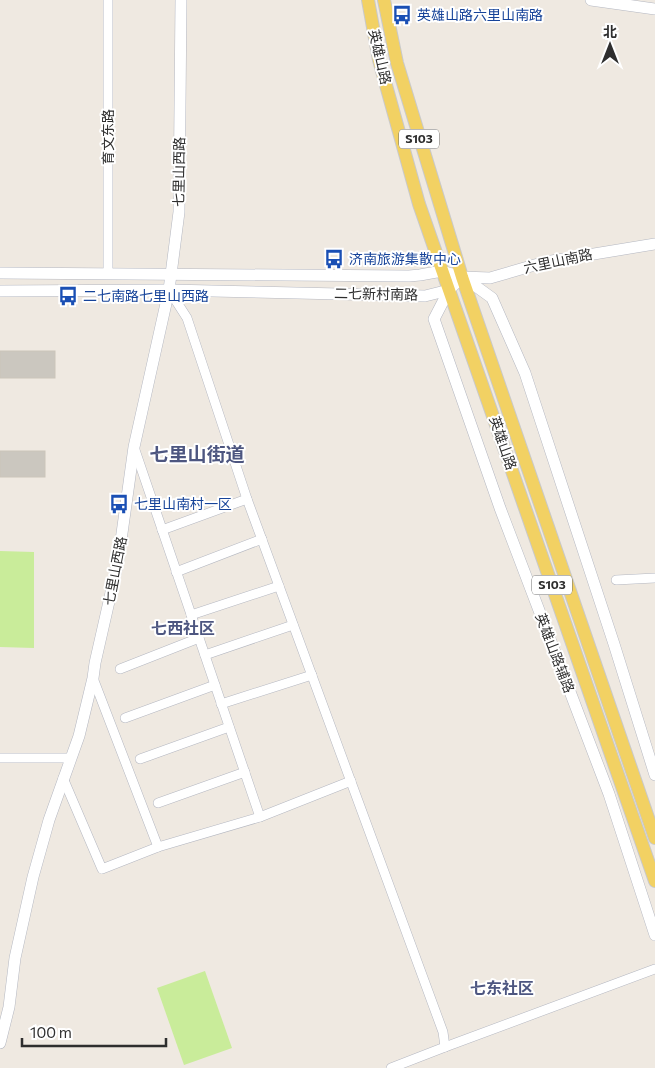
<svg xmlns="http://www.w3.org/2000/svg" width="655" height="1068" font-family="Commissioner,'Noto Sans SC',sans-serif">
<style>
.pitch{fill:#c9ec9a}
.building{fill:#cbc7bf;stroke:#cbc5ba}
.lines{fill:none;stroke-linecap:round;stroke-linejoin:round}
.street-casing{stroke:#b4b7c1;stroke-width:10}
.secondary-casing{stroke:#b4b7c1;stroke-width:12}
.primary-casing{stroke:#c9c9c9;stroke-width:14}
.street{stroke:#fff;stroke-width:9}
.secondary{stroke:#fff;stroke-width:11}
.primary{stroke:#f2d163;stroke-width:12}
.labels{text-anchor:middle;stroke-width:4;stroke-linejoin:round;paint-order:stroke}
.shield{fill:#fff;stroke:#6d6d6d;stroke-width:1}
.shield-label{font-size:12px;font-weight:bold;fill:#2e2e2e}
.transit-label{font-size:14px;fill:#164399;stroke:#fff;text-anchor:start}
.street-label{font-size:14px;fill:#2e2e2e;stroke:#fff}
.quarter-label{font-size:16px;font-weight:bold;fill:#4d5680;stroke:#fff}
.district-label{font-size:19px;font-weight:bold;fill:#4d5680;stroke:#fff}
</style>
<rect width="100%" height="100%" fill="#efe9e1"/>
<!-- pitch -->
<g class="pitch">
<path d="M 0,551 L 34,552 L 34,648 L 0,647 Z"/>
<path d="M 205,971 L 232,1048 L 184,1065 L 157,988 Z"/>
</g>
<!-- building -->
<g class="building">
<rect x="0" y="351" width="55" height="27"/>
<rect x="0" y="451" width="45" height="26"/>
</g>
<g class="lines">
<defs>
<g id="street">
<path d="M 108,0 L 108,274"/>
<path d="M 169,290 L 187,318 L 247,499 L 443,1032 L 445,1047 L 391,1068"/>
<path d="M 135,450 L 260,817 L 351,781"/>
<path d="M 162,530 L 247,499"/>
<path d="M 176,572 L 262,539"/>
<path d="M 616,580 L 655,578"/>
<path d="M 191,615 L 279,586"/>
<path d="M 205,655 L 293,625"/>
<path d="M 120,669 L 199,638"/>
<path d="M 93,678 L 158,847 L 260,817"/>
<path d="M 221,704 L 312,675"/>
<path d="M 125,718 L 215,685"/>
<path d="M 0,758 L 70,758"/>
<path d="M 140,759 L 229,727"/>
<path d="M 63,778 L 102,869 L 158,847"/>
<path d="M 158,803 L 245,772"/>
<path d="M 445,1047 L 655,969"/>
</g>
<g id="secondary">
<path d="M 591,0 L 655,9"/>
<path d="M 0,273 L 409,276 L 420,275 L 442,271 L 462,277 L 490,278 L 545,262 L 655,244"/>
<path d="M 463,277 L 492,298 L 525,373 L 614,644 L 655,775"/>
<path d="M 449,290 L 434,319 L 500,508 L 609,794 L 655,935"/>
<path d="M 0,291 L 169,290 L 425,296 L 449,290 L 462,277"/>
<path d="M 0,1043 L 9,1007 L 15,958 L 33,877 L 49,820 L 79,736 L 93,678 L 95,663 L 118,562 L 134,447 L 169,290 L 179,212 L 181,0"/>
</g>
<g id="primary">
<path d="M 368,0 L 379,60 L 419,204 L 655,881"/>
<path d="M 384,0 L 397,63 L 462,277 L 655,838"/>
</g>
</defs>
<!-- street casing -->
<use href="#street" class="street-casing"/>
<!-- secondary casing -->
<use href="#secondary" class="secondary-casing"/>
<!-- primary casing -->
<use href="#primary" class="primary-casing"/>
<!-- street -->
<use href="#street" class="street"/>
<!-- secondary -->
<use href="#secondary" class="secondary"/>
<!-- primary -->
<use href="#primary" class="primary"/>
</g>
<!-- icons -->
<defs>
<symbol id="bus-bare" viewBox="-9 -9 18 18"><path d="M-5-6H5V4H4V6H2V4H-2V6H-4V4H-5ZM-3.5-4V0h7V-4ZM-3.5 1.2v1.5H-2V1.2ZM2 1.2v1.5H3.5V1.2Z" fill="#1a4fb4" stroke="#fff" stroke-width="2.5" paint-order="stroke"/></symbol>
</defs>
<g fill-rule="evenodd">
<use href="#bus-bare" x="388" y="1" width="28" height="28"/>
<use href="#bus-bare" x="320" y="245" width="28" height="28"/>
<use href="#bus-bare" x="54" y="282" width="28" height="28"/>
<use href="#bus-bare" x="105" y="490" width="28" height="28"/>
</g>
<g class="labels">
<!-- shield labels -->
<g class="shield">
<rect x="399" y="129.5" width="40" height="19" rx="4"/>
<rect x="532" y="575.5" width="40" height="19" rx="4"/>
</g>
<g class="shield-label">
<text x="419" y="143">S103</text>
<text x="552" y="589">S103</text>
</g>
<!-- transit labels -->
<g class="transit-label">
<text x="417" y="20">英雄山路六里山南路</text>
<text x="349" y="264">济南旅游集散中心</text>
<text x="83" y="301">二七南路七里山西路</text>
<text x="134" y="509">七里山南村一区</text>
</g>
<!-- street labels -->
<g class="street-label">
<text transform="translate(380 57) rotate(77)" y="5">英雄山路</text>
<text transform="translate(108 137) rotate(-90)" y="5">育文东路</text>
<text transform="translate(179 172) rotate(-89)" y="5">七里山西路</text>
<text transform="translate(558 261) rotate(-12)" y="5">六里山南路</text>
<text transform="translate(376 294) rotate(1)" y="5">二七新村南路</text>
<text transform="translate(503 443) rotate(71)" y="5">英雄山路</text>
<text transform="translate(115 571) rotate(-79)" y="5">七里山西路</text>
<text transform="translate(555 653) rotate(69)" y="5">英雄山路辅路</text>
</g>
<!-- quarter labels -->
<g class="quarter-label">
<text x="183" y="634">七西社区</text>
<text x="502" y="994">七东社区</text>
</g>
<!-- district labels -->
<g class="district-label">
<text x="197" y="461">七里山街道</text>
</g>
</g>
<!-- north arrow -->
<g transform="translate(610 45)" stroke="#ffffff" stroke-width="4" paint-order="stroke">
<path d="M0-4L9 19L0 12L-9 19Z" fill="#2e2e2e"/>
<text y="-8" font-size="14" font-weight="bold" text-anchor="middle" fill="#2e2e2e">北</text>
</g>
<!-- scale -->
<path d="M22 1038v8h144v-8" fill="none" stroke="#2e2e2e" stroke-width="2.5"/>
<text x="30" y="1038" font-size="15" fill="#2e2e2e" stroke="#ffffff" stroke-width="4" paint-order="stroke">100 m</text>
</svg>
